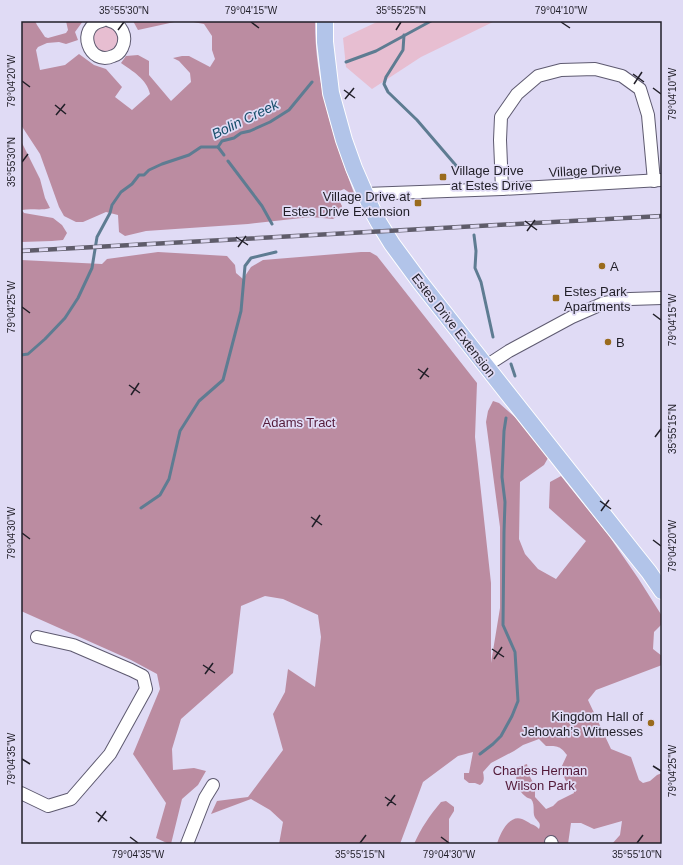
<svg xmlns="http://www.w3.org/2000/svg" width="683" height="865" font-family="Helvetica,sans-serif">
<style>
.green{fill:#e7bed1}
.forest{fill:#bb8ca1}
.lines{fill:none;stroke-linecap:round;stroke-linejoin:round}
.stream{stroke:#5e7c92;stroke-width:3}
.minor-casing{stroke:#5e5a70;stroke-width:14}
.major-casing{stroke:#fff;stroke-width:18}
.minor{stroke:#fff;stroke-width:12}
.major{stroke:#b2c4e9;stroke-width:16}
.rail-casing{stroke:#5f5c6a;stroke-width:4.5}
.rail{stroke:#e0dbf5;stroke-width:3;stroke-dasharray:9;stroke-linecap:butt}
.ticks{fill:none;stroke:#211f28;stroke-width:1.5}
.poi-dot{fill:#9a6b1d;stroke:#e0dbf5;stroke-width:1.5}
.labels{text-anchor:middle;stroke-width:3.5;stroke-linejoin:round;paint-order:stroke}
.poi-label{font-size:13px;fill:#211f28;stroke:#e0dbf5;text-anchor:start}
.street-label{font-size:13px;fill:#211f28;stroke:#e0dbf5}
.park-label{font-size:13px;fill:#531a39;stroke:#e0dbf5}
.water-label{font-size:14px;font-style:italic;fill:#164d6a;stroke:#e0dbf5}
.neatline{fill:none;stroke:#211f28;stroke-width:1.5}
.ticks-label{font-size:10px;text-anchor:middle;fill:#211f28}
</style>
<rect width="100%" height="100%" fill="#e0dbf5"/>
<!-- green -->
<g class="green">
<path d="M 379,21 L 495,21 L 421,57 L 372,89 L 346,67 L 343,38 Z"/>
<path d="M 102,26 C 116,24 126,41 114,49 C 112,51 108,52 105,53 L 95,48 L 92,37 L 95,30 Z"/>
</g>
<!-- forest -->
<g class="forest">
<path d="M 21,21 L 35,21 L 37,25 L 45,37 L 48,38 L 66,33 L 68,30 L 66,21 L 83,21 L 75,32 L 78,40 L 66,44 L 59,42 L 47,43 L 38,47 L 36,50 L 40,70 L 65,65 L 79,54 L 94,65 L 106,69 L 122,87 L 115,97 L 132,110 L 150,94 C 147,79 132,71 121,63 L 126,56 L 138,55 L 149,61 L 149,75 L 171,101 L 191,82 L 190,73 L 179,61 L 173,58 L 182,56 L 189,56 L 210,67 L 215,59 L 212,50 L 212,36 L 204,24 L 188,21 L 315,21 C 315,83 333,136 354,193 L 350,193 L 344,189 L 335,193 L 342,206 L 339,215 L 333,219 L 311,217 L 248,224 L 146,231 L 125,236 L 119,232 L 118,215 L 106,212 L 83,222 L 76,222 L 64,216 L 59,207 L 40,154 L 21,125 Z"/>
<path d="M 133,21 L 179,21 L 138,30 Z"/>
<path d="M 21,141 L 40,179 L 45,198 L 50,208 C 41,211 31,208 22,210 L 24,213 L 53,218 L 62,225 L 67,233 L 63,240 L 52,241 L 21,242 Z"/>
<path d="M 158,252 L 227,256 L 235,265 L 236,273 L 243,279 L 251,267 L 263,260 L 361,252 L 370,252 L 377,256 L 477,383 L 475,437 L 491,583 L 491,663 L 500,608 L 500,527 L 486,422 L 488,411 L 493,401 L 499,403 L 516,418 L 548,458 L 544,465 L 520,482 L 519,539 L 525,554 L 538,569 L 556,579 L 586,541 L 549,508 L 550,482 L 561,476 L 609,536 L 638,578 L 662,616 L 662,624 L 654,632 L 653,649 L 662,656 L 662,665 L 596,690 L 588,700 L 611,749 L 631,757 L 639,780 L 643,783 L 650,781 L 657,775 L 662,773 L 662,844 L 612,844 L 620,835 L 622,821 L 594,829 L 581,823 L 571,823 L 568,844 L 497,844 C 500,834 509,814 522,819 C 525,820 528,822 531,824 C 534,825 536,826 539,829 C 542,821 536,822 534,815 C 533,810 535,804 531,799 C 529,798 527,798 525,796 C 515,787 515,779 518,767 L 527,764 L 529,775 L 535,786 L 535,797 L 546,809 L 553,806 L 558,801 L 574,793 L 573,788 C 565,783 564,776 561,768 L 567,755 C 560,746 558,746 546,746 L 539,739 L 523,745 L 514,751 L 491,763 L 483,772 C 484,777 485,782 480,785 L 475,783 L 469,783 L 464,779 L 464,773 L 469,773 L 473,752 L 458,756 L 423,782 L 400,844 L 279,844 L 283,822 L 270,810 L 251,799 L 211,814 L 217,801 L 248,797 L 283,750 L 273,714 L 285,692 L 288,669 L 315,687 L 321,637 L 318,615 L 283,599 L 265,596 L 241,606 L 233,673 L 181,719 L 172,749 L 173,770 L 194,768 L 206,771 L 198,785 L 182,799 L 171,844 L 169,844 L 156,838 L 166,803 L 133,754 L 160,689 L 157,674 L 131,660 L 21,611 L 21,260 L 102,264 L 107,259 Z"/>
<path d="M 446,801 L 454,807 L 454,811 L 449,819 L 449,844 L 414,844 C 421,828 430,815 441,802 Z"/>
</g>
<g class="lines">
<!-- stream -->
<g class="stream">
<path d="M 404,35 L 403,50 L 386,77 L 384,84 L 388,92 L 417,120 L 459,169"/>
<path d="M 346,62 L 376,51 L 431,21"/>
<path d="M 218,147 L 224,155"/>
<path d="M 228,161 L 262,206 L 272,224"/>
<path d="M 474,235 L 476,251 L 475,268 L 481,282 L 493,337"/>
<path d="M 21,355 L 28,354 L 45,339 L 65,318 L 78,298 L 92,268 L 97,237 L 110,213 L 112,205 L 121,192 L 132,184 L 139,175 L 144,175 L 149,170 L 162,164 L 189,155 L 201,147 L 218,147 L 222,141 L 234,138 L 241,133 L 250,131 L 270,122 L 289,110 L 312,82"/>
<path d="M 511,364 L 515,376"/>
<path d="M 141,508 L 160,495 L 169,479 L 180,431 L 199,401 L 223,380 L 241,311 L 245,266 L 251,258 L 276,252"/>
<path d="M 480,754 L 493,744 L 501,736 L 512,716 L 518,701 L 515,652 L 503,625 L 504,532 L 505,502 L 502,477 L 504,431 L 506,418"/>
</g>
<defs>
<g id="minor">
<path d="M 102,21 C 75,27 89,67 113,56 C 117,55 120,52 122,48 C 128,36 121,24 110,21"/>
<path d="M 502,189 L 500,140 L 501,117 L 517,94 L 538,76 L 561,70 L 595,69 L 622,76 L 640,89 L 648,115 L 654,181"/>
<path d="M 365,194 L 502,189 L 661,180"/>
<path d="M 486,366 L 509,351 L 572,317 L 604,303 L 630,299 L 662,298"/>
<path d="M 21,793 L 48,806 L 71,799 L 110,754 L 146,689 L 143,676 L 131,670 L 73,645 L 37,637"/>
<path d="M 551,842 L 552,844"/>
<path d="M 187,844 L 205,798 L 213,785"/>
</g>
<path id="major" d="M 325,21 L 325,42 L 331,93 L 344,140 L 354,168 L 374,214 L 379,223 L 392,244 L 420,282 L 512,399 L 633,552 L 649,572 L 662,591"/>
</defs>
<!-- minor casing -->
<use href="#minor" class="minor-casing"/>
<!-- major casing -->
<use href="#major" class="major-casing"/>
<!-- minor -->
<use href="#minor" class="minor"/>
<!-- major -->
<use href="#major" class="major"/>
<defs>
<path id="rail" d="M 21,251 L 662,216"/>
</defs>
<!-- rail casing -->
<use href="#rail" class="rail-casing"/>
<!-- rail -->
<use href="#rail" class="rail"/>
</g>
<!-- ticks -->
<path class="ticks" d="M 251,22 L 259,28M 561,22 L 570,28M 118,30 L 124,22M 396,30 L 401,22M 633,74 L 644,82M 22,81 L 30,87M 634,84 L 642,72M 653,88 L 661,94M 344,90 L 355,98M 345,99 L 354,88M 55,105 L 66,114M 56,115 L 65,104M 22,162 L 28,154M 525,221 L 537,230M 527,231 L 535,220M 236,237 L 248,245M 238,247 L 246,236M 22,307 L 30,313M 653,314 L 661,320M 418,369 L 429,377M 420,379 L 428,368M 129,385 L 140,393M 131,395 L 139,383M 655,437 L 661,429M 600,501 L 611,509M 601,511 L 609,500M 311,517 L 322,525M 312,527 L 320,515M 22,533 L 30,539M 653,540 L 661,546M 492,649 L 504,657M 494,659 L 502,647M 203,665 L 215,673M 205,674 L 213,663M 22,759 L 30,764M 653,766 L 661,771M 385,797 L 396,805M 387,806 L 395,795M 96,812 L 107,821M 98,822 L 106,811M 130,837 L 138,843M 441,837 L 449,843M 360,843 L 366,835M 637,843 L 643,835"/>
<!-- markers -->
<g class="poi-dot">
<rect x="439" y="173" width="8" height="8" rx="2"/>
<rect x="414" y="199" width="8" height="8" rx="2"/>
<circle cx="602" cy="266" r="4"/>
<rect x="552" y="294" width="8" height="8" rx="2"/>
<circle cx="608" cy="342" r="4"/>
<circle cx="651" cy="723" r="4"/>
</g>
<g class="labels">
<!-- poi labels -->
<g class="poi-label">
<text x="451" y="175">Village Drive<tspan x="451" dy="15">at Estes Drive</tspan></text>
<text x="410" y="201" text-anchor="end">Village Drive at<tspan x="410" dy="15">Estes Drive Extension</tspan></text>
<text x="610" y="271">A</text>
<text x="564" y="296">Estes Park<tspan x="564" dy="15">Apartments</tspan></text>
<text x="616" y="347">B</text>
<text x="643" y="721" text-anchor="end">Kingdom Hall of<tspan x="643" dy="15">Jehovah’s Witnesses</tspan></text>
</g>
<!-- street labels -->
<g class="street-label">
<text transform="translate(585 170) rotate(-3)" y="5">Village Drive</text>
<text transform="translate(454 325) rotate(52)" y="5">Estes Drive Extension</text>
</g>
<!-- park labels -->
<g class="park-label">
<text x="299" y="427">Adams Tract</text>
<text x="540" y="775">Charles Herman<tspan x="540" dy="15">Wilson Park</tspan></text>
</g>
<!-- water labels -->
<g class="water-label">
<text transform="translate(245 119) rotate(-26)" y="5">Bolin Creek</text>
</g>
</g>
<!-- border -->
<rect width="683" height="865" fill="none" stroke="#e0dbf5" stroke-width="44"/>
<rect x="22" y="22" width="639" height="821" class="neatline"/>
<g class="ticks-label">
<text x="124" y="14">35°55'30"N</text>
<text x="251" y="14">79°04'15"W</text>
<text x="401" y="14">35°55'25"N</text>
<text x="561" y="14">79°04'10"W</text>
<text transform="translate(11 81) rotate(-90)" y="4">79°04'20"W</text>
<text transform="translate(672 94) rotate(-90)" y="4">79°04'10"W</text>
<text transform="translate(11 162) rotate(-90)" y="4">35°55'30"N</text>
<text transform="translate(11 307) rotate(-90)" y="4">79°04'25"W</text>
<text transform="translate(672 320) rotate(-90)" y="4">79°04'15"W</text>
<text transform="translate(672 429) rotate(-90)" y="4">35°55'15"N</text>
<text transform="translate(11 533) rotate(-90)" y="4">79°04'30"W</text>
<text transform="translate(672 546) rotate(-90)" y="4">79°04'20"W</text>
<text transform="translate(11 759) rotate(-90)" y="4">79°04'35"W</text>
<text transform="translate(672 771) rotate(-90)" y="4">79°04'25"W</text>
<text x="138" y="858">79°04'35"W</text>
<text x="360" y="858">35°55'15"N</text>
<text x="449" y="858">79°04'30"W</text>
<text x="637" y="858">35°55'10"N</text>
</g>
</svg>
